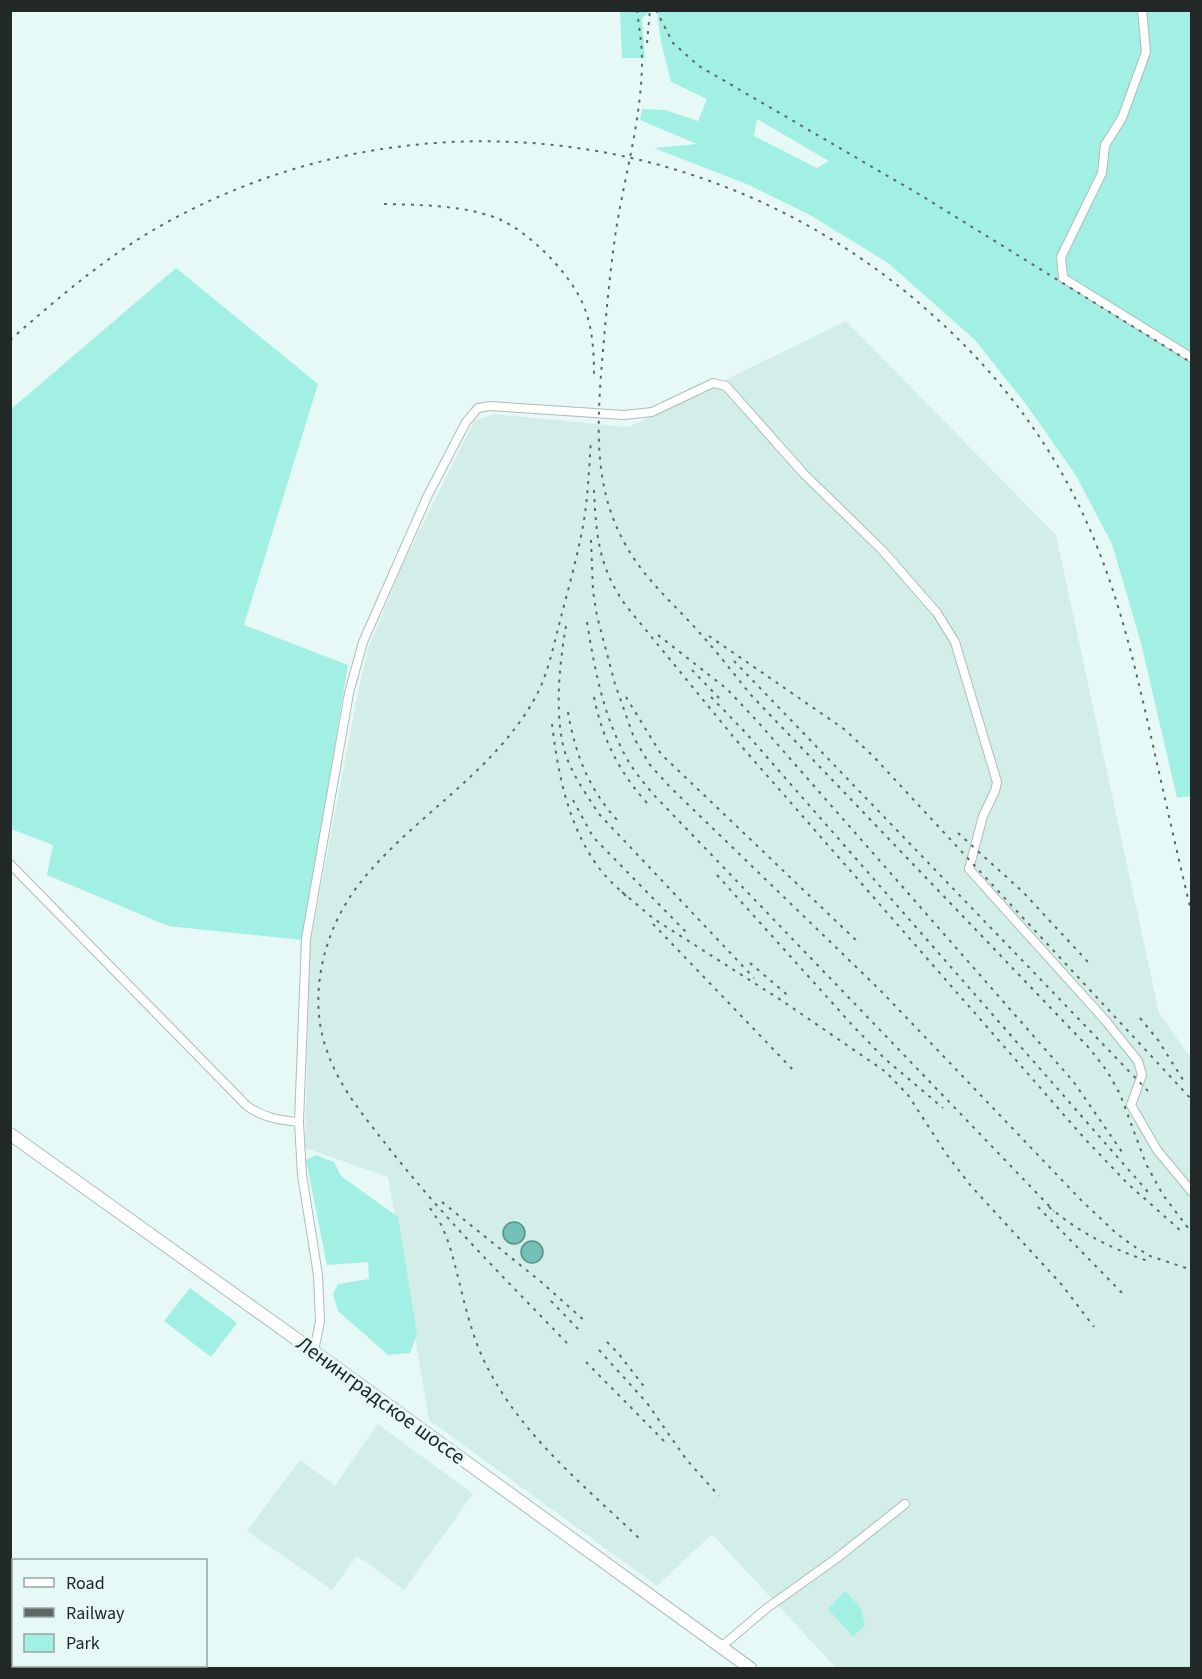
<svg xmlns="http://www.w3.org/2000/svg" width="1202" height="1679" font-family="'Source Sans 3',sans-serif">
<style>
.built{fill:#d3eee9}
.green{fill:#a2f0e4;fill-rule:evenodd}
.water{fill:#73c0b6;stroke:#5a928b;stroke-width:1.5}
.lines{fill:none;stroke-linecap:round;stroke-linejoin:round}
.street-casing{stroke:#acbdba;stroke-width:10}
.secondary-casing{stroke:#acbdba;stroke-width:14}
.street{stroke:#fff;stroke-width:8}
.secondary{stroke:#fff;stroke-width:12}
.rail{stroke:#5e6866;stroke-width:2;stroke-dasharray:3 6;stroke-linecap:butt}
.labels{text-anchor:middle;stroke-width:6;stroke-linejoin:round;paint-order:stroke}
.street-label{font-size:21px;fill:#212827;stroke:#e7f9f6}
</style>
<rect width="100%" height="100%" fill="#e7f9f6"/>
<!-- built -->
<g class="built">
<path d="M 846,321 L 1056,535 L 1159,1013 L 1191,1058 L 1191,1668 L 836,1668 L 712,1534 L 657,1586 L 429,1420 L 388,1177 L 305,1148 L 310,945 L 356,702 L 368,649 L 404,562 L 474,421 L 493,414 L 629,427 Z"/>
<path d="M 378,1424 L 473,1494 L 404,1590 L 357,1556 L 332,1590 L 247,1531 L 300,1460 L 335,1485 Z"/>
</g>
<!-- green -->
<g class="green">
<path d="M 620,11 L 651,11 L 642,18 L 645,58 L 622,58 Z"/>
<path d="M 657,11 L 1191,11 L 1191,796 L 1177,798 L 1141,643 L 1112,544 L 1075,474 L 1028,407 L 975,340 L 888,263 L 810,215 L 749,185 L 654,148 L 697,144 L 640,120 L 642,109 L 665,110 L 698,121 L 707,99 L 671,82 L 661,42 ZM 757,119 L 829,161 L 817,168 L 754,136 Z"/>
<path d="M 176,268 L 318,384 L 244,625 L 348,665 L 303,940 L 168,926 L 47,875 L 53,845 L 11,829 L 10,410 Z"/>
<path d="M 316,1155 L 334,1162 L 341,1176 L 398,1217 L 417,1334 L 410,1353 L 388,1355 L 338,1311 L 333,1294 L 338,1284 L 369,1279 L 368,1262 L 327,1265 L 306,1160 Z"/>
<path d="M 190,1288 L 237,1323 L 211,1357 L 164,1321 Z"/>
<path d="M 845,1591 L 860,1607 L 865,1625 L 853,1637 L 828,1609 Z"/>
</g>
<!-- water -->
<g class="water">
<circle cx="514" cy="1233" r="11"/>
<circle cx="532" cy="1252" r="11"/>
</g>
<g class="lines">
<defs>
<g id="street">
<path d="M 1142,10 L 1146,52 L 1122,118 L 1105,145 L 1102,173 L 1061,257 L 1063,278 L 1192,358"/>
<path d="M 10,864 L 247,1106 C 264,1118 279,1120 299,1122"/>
<path d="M 314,1351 L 320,1321 L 318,1275 L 302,1175 L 299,1122 L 306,939 L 349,693 L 363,642 L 428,495 L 466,422 L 478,408 L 490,406 L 624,415 L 652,412 L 713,383 L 726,386 L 804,474 L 882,550 L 937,613 L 955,642 L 997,782 L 995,791 L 983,816 L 969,869 L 1105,1020 L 1138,1061 L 1142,1075 L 1131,1105 L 1157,1150 L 1192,1192"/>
<path d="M 721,1647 L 767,1608 L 837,1558 L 905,1504"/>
</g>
<path id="secondary" d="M 10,1134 L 327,1361 L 750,1668"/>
</defs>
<!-- street casing -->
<use href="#street" class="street-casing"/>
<!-- secondary casing -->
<use href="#secondary" class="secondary-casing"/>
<!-- street -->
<use href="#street" class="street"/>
<!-- secondary -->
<use href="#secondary" class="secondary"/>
<!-- rail -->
<g class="rail">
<path d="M 637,10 C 639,27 642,44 642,60 C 642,117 625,174 616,230 C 609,278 605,327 601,374 C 597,433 595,489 624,542 C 643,578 673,603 699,632 C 717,652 734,674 751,695 L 1090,1049 L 1107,1071 L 1120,1094 L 1146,1164 L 1163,1195 L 1192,1233"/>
<path d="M 656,10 L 673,43 L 699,66 L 922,196 L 1192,363"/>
<path d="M 647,43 L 650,10"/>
<path d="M 384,204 C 419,205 468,205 501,220 C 533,235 575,278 586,312 C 593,332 594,355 594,376"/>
<path d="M 10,340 C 63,294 111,252 173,219 C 423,85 730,128 937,319 C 987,364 1031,418 1064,477 C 1111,561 1131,648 1152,741 C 1165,799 1178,857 1192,915"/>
<path d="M 594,490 C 596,536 599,569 627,607 L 736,740 L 1085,1139 L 1127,1183 L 1182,1232"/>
<path d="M 591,540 L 593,591 L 597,616 L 615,684 L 634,738 L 650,765 L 671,788 L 880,990 L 1082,1201 L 1116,1233 L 1132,1245 L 1150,1256 L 1192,1270"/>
<path d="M 587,622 C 595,672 604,720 630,764 C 637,775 645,784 653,794 L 1054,1211"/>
<path d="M 566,626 C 559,666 553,724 568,761 C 576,780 588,797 599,814 L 754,978"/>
<path d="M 658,635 L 727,689 L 757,721 L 1073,1081 L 1122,1152"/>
<path d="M 709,636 L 844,729 L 873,756 L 1192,1100"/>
<path d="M 734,661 L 1148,1091"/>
<path d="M 692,670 L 721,700"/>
<path d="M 594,697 C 602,738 619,772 647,803"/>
<path d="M 626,697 L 661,754 L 860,944"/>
<path d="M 711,697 L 745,732 L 1148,1192"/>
<path d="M 568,712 C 575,754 589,790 619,822"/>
<path d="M 552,724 C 558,774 568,826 599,868 C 607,879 618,888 628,898"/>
<path d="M 573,800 L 593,837 L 688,934"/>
<path d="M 958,833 L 1023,892 L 1088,962"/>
<path d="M 717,875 L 854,1027 L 884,1058 L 943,1108"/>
<path d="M 622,892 L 654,919 L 784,1002 L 886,1072 L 908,1095 L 947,1155 L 971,1186 L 1062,1285 L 1094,1327"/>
<path d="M 653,924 L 796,1073"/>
<path d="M 750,963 L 791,998"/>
<path d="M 1140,1018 L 1158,1040 L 1185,1083"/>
<path d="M 442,1202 L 540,1281 L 587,1323"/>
<path d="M 1038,1207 L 1124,1295"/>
<path d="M 1049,1207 C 1080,1233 1110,1248 1148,1261"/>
<path d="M 430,1208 L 442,1226 L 449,1244 C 460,1280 466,1319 481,1354 C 515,1431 583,1484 642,1541"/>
<path d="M 551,1301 L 580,1331"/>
<path d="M 607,1342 L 618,1353 L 646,1389"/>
<path d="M 567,1343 C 504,1278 440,1214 385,1143 C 362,1114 339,1086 327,1051 C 306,994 325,924 364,878 C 416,815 494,772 535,698 C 548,675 553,647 560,621 C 568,590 577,558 583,526 C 588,498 589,469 591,440"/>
<path d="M 599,1350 L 647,1403 L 686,1459 L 719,1496"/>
<path d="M 586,1362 L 666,1443"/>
</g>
</g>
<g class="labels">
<!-- street labels -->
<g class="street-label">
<text transform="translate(381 1400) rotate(36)" y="7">Ленинградское шоссе</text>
</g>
</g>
<!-- border -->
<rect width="1202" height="1679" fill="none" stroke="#212827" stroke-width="24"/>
<!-- legend -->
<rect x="12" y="1559" width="195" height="108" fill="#e7f9f6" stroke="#98a5a3" stroke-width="1.5"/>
<rect x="24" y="1578" width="30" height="9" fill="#ffffff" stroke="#98a5a3" stroke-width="1.5"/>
<text x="66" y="1589" font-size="18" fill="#212827">Road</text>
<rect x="24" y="1608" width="30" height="9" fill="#5e6866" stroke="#98a5a3" stroke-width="1.5"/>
<text x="66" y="1619" font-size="18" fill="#212827">Railway</text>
<rect x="24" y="1634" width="30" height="18" fill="#a2f0e4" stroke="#98a5a3" stroke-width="1.5"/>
<text x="66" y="1649" font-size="18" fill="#212827">Park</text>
</svg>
